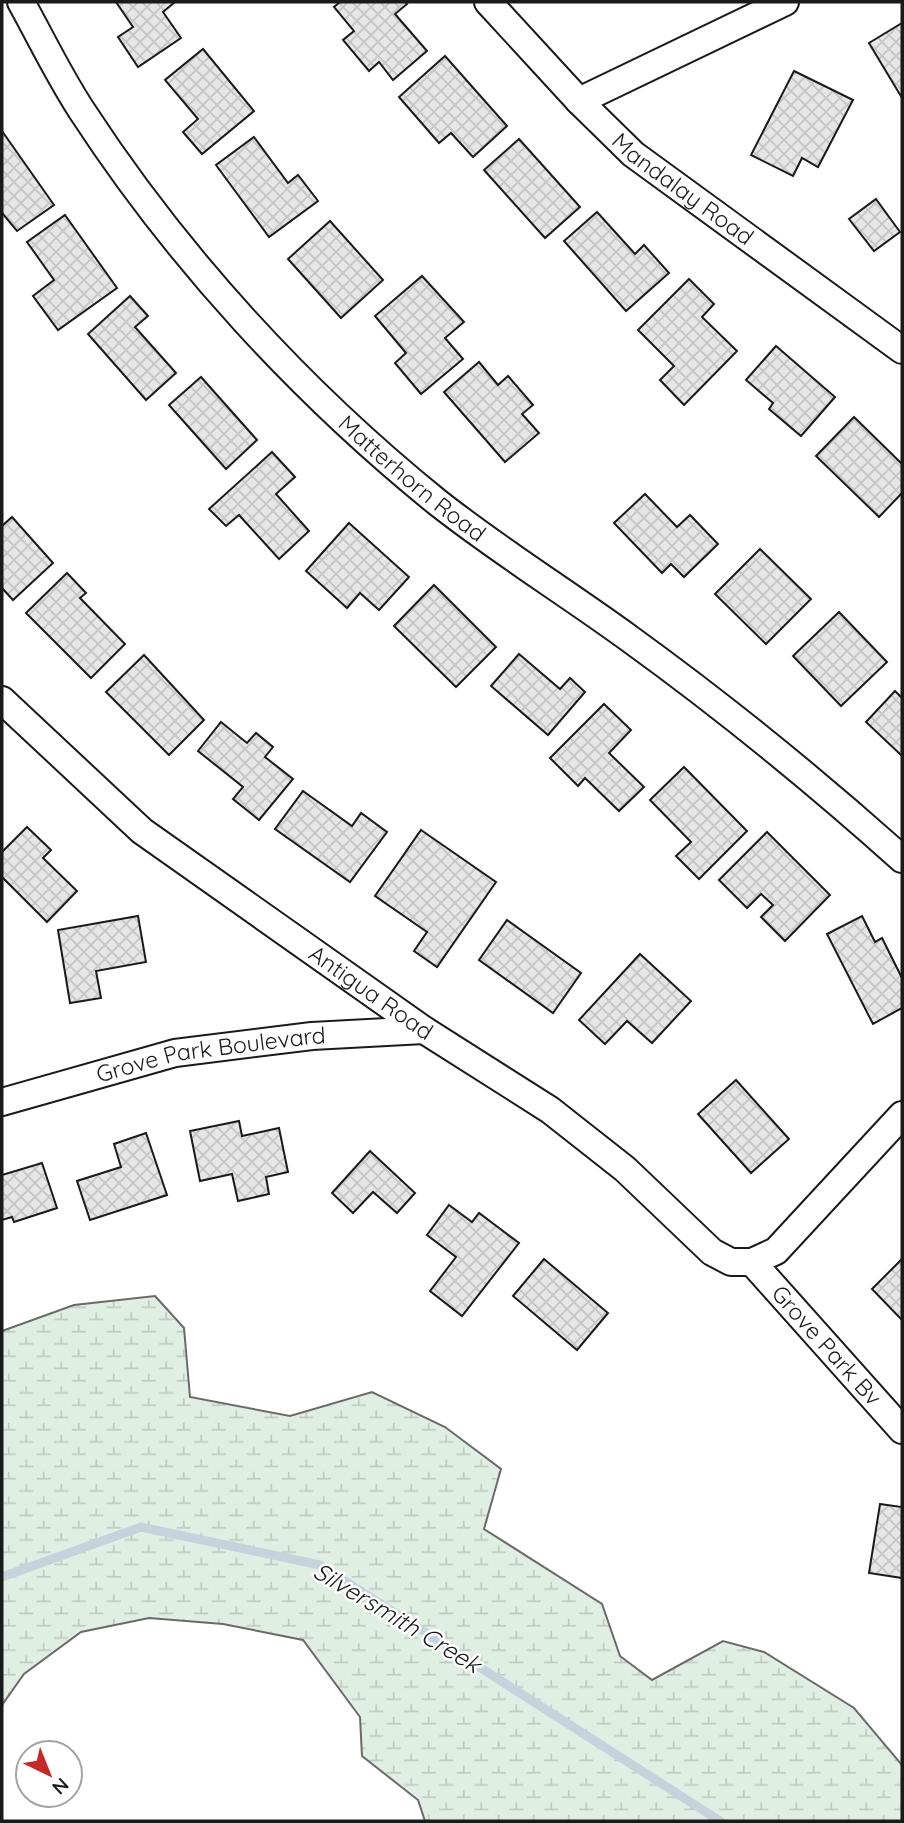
<svg xmlns="http://www.w3.org/2000/svg" width="904" height="1823" font-family="Quicksand,sans-serif">
<style>
.wetland{fill:url(#wetland-marsh);stroke:#6a6a6a;stroke-width:2}
.lines{fill:none;stroke-linecap:round;stroke-linejoin:round}
.stream{stroke:#c6d2dc;stroke-width:9}
.building{fill:url(#building-cross-hatch);stroke:#1a1a1a;stroke-width:2}
.minor-casing{stroke:#1a1a1a;stroke-width:30}
.minor{stroke:#fff;stroke-width:26}
.labels{text-anchor:middle;stroke-width:5;stroke-linejoin:round;paint-order:stroke}
.street-label{font-size:23px;fill:#1a1a1a;stroke:#fff}
.water-label{font-size:24px;font-style:italic;fill:#1a1a1a;stroke:#fff}
</style>
<defs>
<pattern id="wetland-marsh" width="20" height="14" patternUnits="userSpaceOnUse" patternTransform="scale(1.75)"><rect width="20" height="14" fill="#e0efe3"/><path d="M1 5h8M5 5V1M11 12h8M15 12V8" fill="none" stroke="#c0ccc2"/></pattern>
<pattern id="building-cross-hatch" width="8" height="8" patternUnits="userSpaceOnUse" patternTransform="scale(1.75)"><rect width="8" height="8" fill="#e6e6e6"/><path d="M0 0l8 8M0 8l8-8" fill="none" stroke="#c5c5c5"/></pattern>
</defs>
<rect width="100%" height="100%" fill="#fff"/>
<!-- wetland -->
<path class="wetland" d="M 155,1296 L 184,1328 L 190,1397 L 290,1416 L 372,1392 L 445,1427 L 501,1469 L 484,1529 L 602,1604 L 620,1656 L 652,1680 L 723,1641 L 764,1652 L 854,1708 L 902,1765 L 902,1821 L 425,1821 L 418,1800 L 362,1756 L 360,1717 L 303,1640 L 223,1624 L 149,1618 L 81,1632 L 24,1674 L 2,1705 L 2,1331 L 74,1305 Z"/>
<g class="lines">
<!-- stream -->
<path class="stream" d="M 2,1577 L 141,1527 L 320,1565 L 720,1821"/>
</g>
<!-- building -->
<g class="building">
<path d="M 116,2 L 175,2 L 163,12 L 181,38 L 138,67 L 118,37 L 133,27 Z"/>
<path d="M 340,2 L 405,2 L 407,4 L 395,14 L 427,51 L 393,80 L 379,62 L 369,71 L 343,40 L 354,31 L 334,7 Z"/>
<path d="M 902,23 L 902,98 L 869,43 Z"/>
<path d="M 203,49 L 254,111 L 202,154 L 183,132 L 198,119 L 165,80 Z"/>
<path d="M 445,56 L 507,126 L 473,157 L 451,133 L 439,143 L 399,97 Z"/>
<path d="M 794,71 L 853,100 L 818,167 L 802,158 L 793,176 L 751,155 Z"/>
<path d="M 2,131 L 54,205 L 17,231 L 2,213 Z"/>
<path d="M 254,137 L 288,183 L 298,175 L 318,201 L 269,237 L 216,165 Z"/>
<path d="M 519,139 L 580,207 L 545,238 L 484,170 Z"/>
<path d="M 876,199 L 900,232 L 874,251 L 849,219 Z"/>
<path d="M 597,212 L 635,254 L 644,245 L 669,273 L 626,311 L 564,241 Z"/>
<path d="M 65,215 L 117,288 L 58,330 L 33,296 L 54,280 L 27,242 Z"/>
<path d="M 330,221 L 383,280 L 341,318 L 288,259 Z"/>
<path d="M 422,276 L 464,322 L 445,338 L 463,359 L 421,394 L 395,363 L 406,353 L 375,316 Z"/>
<path d="M 689,279 L 714,304 L 702,317 L 737,351 L 684,405 L 660,380 L 674,366 L 638,330 Z"/>
<path d="M 130,296 L 148,316 L 135,327 L 176,373 L 146,400 L 88,334 Z"/>
<path d="M 776,346 L 835,397 L 801,436 L 769,409 L 773,403 L 746,380 Z"/>
<path d="M 479,362 L 498,385 L 508,376 L 533,405 L 522,414 L 539,433 L 505,462 L 444,392 Z"/>
<path d="M 201,377 L 257,440 L 226,469 L 169,405 Z"/>
<path d="M 854,417 L 902,464 L 902,493 L 879,517 L 816,456 Z"/>
<path d="M 272,452 L 295,477 L 276,494 L 309,531 L 279,559 L 239,515 L 226,526 L 209,509 Z"/>
<path d="M 645,494 L 677,527 L 690,515 L 718,544 L 684,577 L 671,564 L 662,573 L 614,523 Z"/>
<path d="M 12,517 L 53,563 L 13,600 L 2,588 L 2,526 Z"/>
<path d="M 349,523 L 409,577 L 379,610 L 360,593 L 347,608 L 306,571 Z"/>
<path d="M 760,549 L 811,599 L 766,644 L 715,594 Z"/>
<path d="M 67,573 L 86,593 L 80,598 L 125,644 L 91,678 L 26,613 Z"/>
<path d="M 434,585 L 496,647 L 456,687 L 394,626 Z"/>
<path d="M 839,612 L 887,662 L 841,706 L 793,656 Z"/>
<path d="M 519,654 L 560,689 L 570,678 L 585,692 L 548,735 L 491,686 Z"/>
<path d="M 144,655 L 204,720 L 169,755 L 106,692 Z"/>
<path d="M 895,691 L 902,698 L 902,756 L 866,722 Z"/>
<path d="M 604,704 L 631,730 L 609,753 L 644,787 L 619,811 L 585,778 L 578,786 L 550,758 Z"/>
<path d="M 221,722 L 247,743 L 256,733 L 273,747 L 265,757 L 293,779 L 259,820 L 233,799 L 243,787 L 198,751 Z"/>
<path d="M 684,767 L 747,831 L 699,879 L 676,856 L 691,842 L 650,800 Z"/>
<path d="M 303,791 L 352,826 L 361,813 L 387,832 L 350,882 L 275,829 Z"/>
<path d="M 27,827 L 51,850 L 43,858 L 77,891 L 47,922 L 2,877 L 2,852 Z"/>
<path d="M 421,830 L 496,882 L 437,967 L 414,951 L 427,932 L 375,896 Z"/>
<path d="M 767,832 L 830,895 L 785,941 L 761,917 L 773,905 L 761,894 L 747,908 L 719,880 Z"/>
<path d="M 138,916 L 146,962 L 96,971 L 101,998 L 70,1003 L 58,930 Z"/>
<path d="M 862,916 L 875,942 L 882,938 L 902,978 L 902,1008 L 873,1024 L 827,934 Z"/>
<path d="M 507,920 L 581,973 L 553,1013 L 479,960 Z"/>
<path d="M 640,954 L 691,1001 L 652,1043 L 627,1021 L 605,1044 L 579,1020 Z"/>
<path d="M 736,1080 L 789,1139 L 751,1173 L 698,1114 Z"/>
<path d="M 239,1121 L 242,1136 L 279,1128 L 288,1172 L 266,1177 L 269,1194 L 238,1201 L 232,1174 L 200,1181 L 190,1131 Z"/>
<path d="M 146,1133 L 167,1195 L 90,1220 L 77,1181 L 121,1167 L 114,1144 Z"/>
<path d="M 370,1151 L 415,1193 L 397,1213 L 373,1192 L 353,1213 L 332,1193 Z"/>
<path d="M 42,1163 L 57,1208 L 14,1222 L 12,1217 L 2,1220 L 2,1175 Z"/>
<path d="M 449,1205 L 472,1222 L 479,1213 L 519,1243 L 462,1316 L 430,1291 L 456,1257 L 427,1235 Z"/>
<path d="M 544,1259 L 608,1313 L 577,1350 L 513,1296 Z"/>
<path d="M 902,1259 L 902,1320 L 872,1289 Z"/>
<path d="M 880,1504 L 902,1507 L 902,1578 L 869,1573 Z"/>
</g>
<g class="lines">
<defs>
<g id="minor">
<path id="s1" d="M 21,2 C 41,38 59,76 82,111 C 177,257 301,392 437,502 C 499,551 567,593 630,639 C 724,707 816,782 902,859"/>
<path id="s2" d="M 488,2 L 579,101 L 633,154 L 902,350"/>
<path d="M 579,101 L 785,2"/>
<path id="s3" d="M 2,700 L 142,831 L 424,1030 L 550,1110 L 625,1169 L 712,1252 L 731,1262 L 752,1262 L 776,1251 L 902,1115"/>
<path id="s4" d="M 2,1102 L 175,1053 L 312,1036 L 424,1030"/>
<path id="s5" d="M 752,1262 L 902,1430"/>
</g>
</defs>
<!-- minor casing -->
<use href="#minor" class="minor-casing"/>
<!-- minor -->
<use href="#minor" class="minor"/>
</g>
<g class="labels">
<!-- street labels -->
<g class="street-label">
<text dy="8" stroke="none"><textPath href="#s2" startOffset="271">Mandalay Road</textPath></text>
<text dy="8" stroke="none"><textPath href="#s1" startOffset="621">Matterhorn Road</textPath></text>
<text dy="8" stroke="none"><textPath href="#s3" startOffset="472">Antigua Road</textPath></text>
<text dy="8" stroke="none"><textPath href="#s4" startOffset="215">Grove Park Boulevard</textPath></text>
<text dy="8" stroke="none"><textPath href="#s5" startOffset="112">Grove Park Bv</textPath></text>
</g>
<!-- water labels -->
<g class="water-label">
<text transform="translate(397 1618) rotate(31)" y="8">Silversmith Creek</text>
</g>
</g>
<!-- border -->
<rect width="904" height="1823" fill="none" stroke="#1a1a1a" stroke-width="7"/>
<!-- north arrow -->
<g transform="translate(49 1774) rotate(137)"><circle r="33" fill="#ffffff" stroke="#a3a3a3" stroke-width="2"/>
<path d="M0-5L12 26L0 18L-12 26Z" fill="#c62828"/>
<text y="-10" font-size="19" font-weight="bold" text-anchor="middle" fill="#1a1a1a">N</text>
</g>
</svg>
